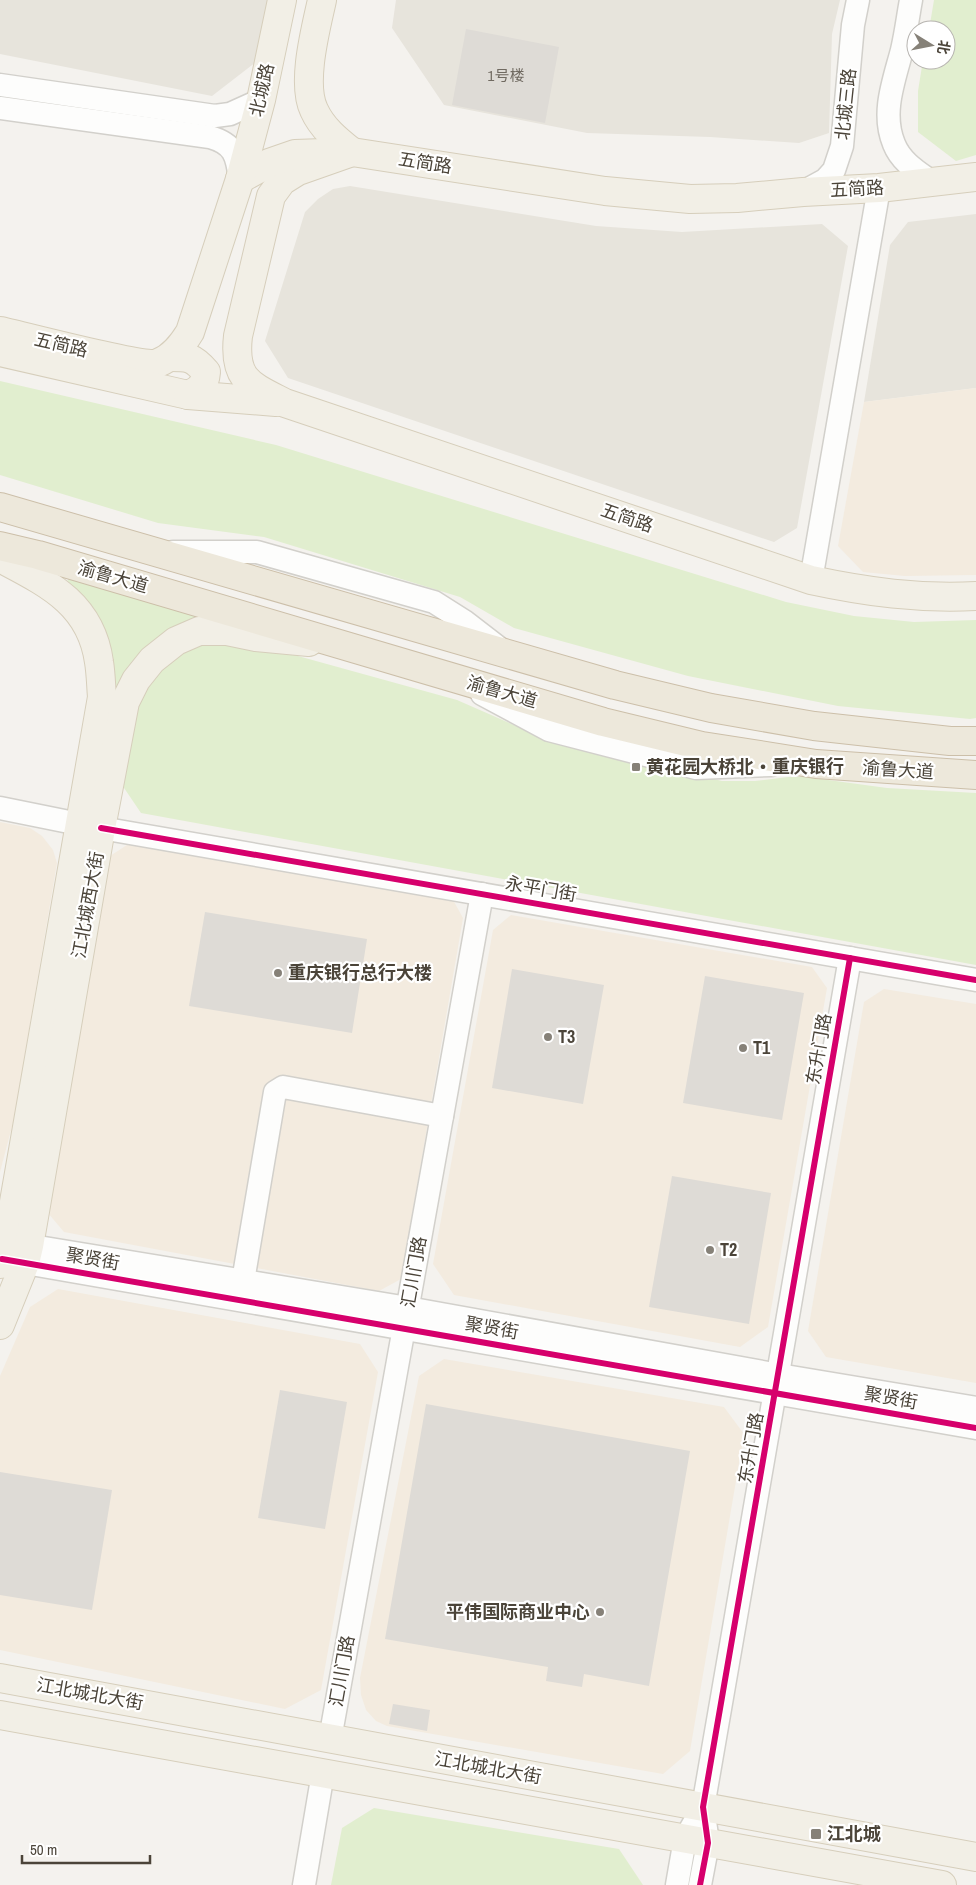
<svg xmlns="http://www.w3.org/2000/svg" width="976" height="1885" font-family="'Archivo Narrow','Noto Sans SC',sans-serif">
<style>
.residential{fill:#e7e4dc}
.commercial{fill:#f3ebdf}
.green{fill:#e1eecf}
.building{fill:#dedbd6}
.lines{fill:none;stroke-linecap:round;stroke-linejoin:round}
.minor-casing{stroke:#d2d0cb;stroke-width:25}
.major-casing{stroke:#d6cebb;stroke-width:30}
.highway-casing{stroke:#ccbfa9;stroke-width:30}
.minor{stroke:#fdfdfc;stroke-width:22}
.major{stroke:#f2efe6;stroke-width:28}
.highway{stroke:#ede8db;stroke-width:28}
.cycleway-casing{stroke:#fff;stroke-width:9}
.cycleway{stroke:#d6006c;stroke-width:6}
.poi-dot{fill:#868178;stroke:#fff;stroke-width:2}
.labels{text-anchor:middle;stroke-width:4.5;stroke-linejoin:round;paint-order:stroke}
.number-label{font-size:15px;fill:#706a61}
.street-label{font-size:18px;fill:#4b4439;stroke:#fff}
.poi-label{font-size:18px;font-weight:bold;fill:#4b4439;stroke:#fff;text-anchor:start}
</style>
<rect width="100%" height="100%" fill="#f4f2ee"/>
<!-- residential -->
<g class="residential">
<path d="M 0,0 L 274,0 L 261,58 L 212,96 L 0,54 Z"/>
<path d="M 396,0 L 840,0 L 832,34 L 829,133 L 799,143 L 710,137 L 587,133 L 444,105 L 392,28 Z"/>
<path d="M 350,186 L 596,226 L 682,232 L 822,224 L 848,246 L 797,528 L 774,542 L 288,378 L 265,341 L 305,212 L 318,199 L 333,189 Z"/>
<path d="M 976,214 L 976,388 L 864,402 L 890,245 L 908,222 Z"/>
</g>
<!-- commercial -->
<g class="commercial">
<path d="M 976,388 L 976,575 L 905,576 L 863,572 L 838,546 L 864,402 Z"/>
<path d="M 0,822 L 30,828 L 42,836 L 53,850 L 57,863 L 14,1119 L 0,1172 Z"/>
<path d="M 133,841 L 452,898 L 463,918 L 401,1279 L 379,1291 L 64,1232 L 48,1213 L 107,858 Z"/>
<path d="M 511,915 L 812,967 L 827,988 L 768,1327 L 740,1347 L 454,1295 L 433,1264 L 493,930 Z"/>
<path d="M 884,989 L 976,1004 L 976,1383 L 826,1357 L 808,1331 L 864,1002 Z"/>
<path d="M 58,1289 L 360,1344 L 378,1372 L 321,1690 L 285,1709 L 0,1650 L 0,1376 L 30,1307 Z"/>
<path d="M 444,1359 L 724,1407 L 744,1434 L 690,1751 L 663,1774 L 387,1726 L 376,1721 L 366,1710 L 361,1695 L 360,1678 L 419,1376 Z"/>
</g>
<!-- green -->
<g class="green">
<path d="M 934,0 L 976,0 L 976,155 L 956,161 L 918,132 L 918,91 L 923,60 L 946,60 L 946,30 L 929,30 Z"/>
<path d="M 0,381 L 276,445 L 786,602 L 854,616 L 914,622 L 976,620 L 976,718 L 970,719 L 838,706 L 688,676 L 514,628 L 460,597 L 264,537 L 158,523 L 0,475 Z"/>
<path d="M 69,578 L 204,617 L 118,690 L 115,690 L 66,583 Z"/>
<path d="M 218,641 L 269,648 L 457,700 L 541,737 L 722,781 L 755,781 L 788,777 L 806,777 L 887,788 L 976,793 L 976,965 L 141,813 L 120,782 L 138,703 L 151,676 L 190,646 Z"/>
<path d="M 374,1808 L 619,1849 L 643,1885 L 331,1885 L 342,1828 Z"/>
</g>
<!-- building -->
<g class="building">
<path d="M 466,29 L 559,47 L 545,123 L 452,105 Z"/>
<path d="M 205,912 L 367,939 L 352,1033 L 189,1006 Z"/>
<path d="M 512,969 L 604,985 L 583,1104 L 492,1088 Z"/>
<path d="M 705,976 L 804,993 L 782,1120 L 683,1103 Z"/>
<path d="M 672,1176 L 771,1193 L 749,1324 L 649,1307 Z"/>
<path d="M 280,1390 L 347,1402 L 325,1529 L 258,1518 Z"/>
<path d="M 426,1404 L 690,1451 L 649,1686 L 584,1674 L 582,1687 L 546,1681 L 548,1667 L 385,1639 Z"/>
<path d="M 0,1472 L 112,1490 L 92,1610 L 0,1595 Z"/>
<path d="M 393,1704 L 430,1710 L 427,1731 L 389,1724 Z"/>
</g>
<g class="lines">
<defs>
<g id="minor">
<path d="M 911,0 C 908,16 906,33 902,50 C 894,81 881,113 894,144 C 901,162 918,172 932,182"/>
<path d="M 0,85 L 215,116 L 230,114 L 261,100"/>
<path d="M 0,108 L 210,137 C 234,144 237,155 240,179"/>
<path d="M 803,192 L 825,180 L 834,170 L 842,146 L 853,25 L 858,0"/>
<path d="M 173,552 L 257,552 L 434,602 L 464,621 L 499,648"/>
<path d="M 811,580 L 879,188"/>
<path d="M 482,694 L 549,730 L 696,768 L 771,765"/>
<path d="M 0,808 L 79,824"/>
<path d="M 101,828 L 976,980"/>
<path d="M 14,1243 L 408,1308 L 779,1375 L 976,1408"/>
<path d="M 8,1260 L 976,1428"/>
<path d="M 243,1281 L 275,1092 L 283,1087 L 442,1116"/>
<path d="M 330,1739 L 482,894"/>
<path d="M 304,1885 L 323,1773"/>
<path d="M 677,1885 L 685,1839 L 694,1823"/>
<path d="M 700,1885 L 708,1843 L 703,1807 L 850,958"/>
</g>
<g id="major">
<path d="M 322,0 C 316,28 301,83 314,110 C 322,128 337,140 352,152 L 298,171 L 282,181 L 271,196 L 238,336 C 233,380 250,385 285,403 L 811,580 C 867,592 919,599 976,596"/>
<path d="M 240,179 L 269,163 L 295,154 L 352,152 L 605,191 L 690,199 L 737,198 L 803,192 L 879,188 L 976,177"/>
<path d="M 0,331 C 23,336 143,368 158,363 C 173,357 182,345 190,332 L 240,179 L 261,100 L 282,0"/>
<path d="M 0,352 L 188,395 L 276,402"/>
<path d="M 170,357 C 189,357 193,357 206,372 C 205,385 200,390 188,395"/>
<path d="M 0,558 C 47,583 91,603 99,662 C 101,674 101,686 102,697 L 7,1242 L 0,1264"/>
<path d="M 0,1325 L 25,1263 L 29,1246 L 101,828 L 125,702 L 136,680 L 152,660 L 176,641 L 199,631 L 227,631 L 256,637 L 309,642"/>
<path d="M 0,1678 L 976,1857"/>
<path d="M 0,1715 L 942,1885"/>
</g>
<g id="highway">
<path d="M 0,507 L 615,685 L 711,708 L 814,726 L 950,741 L 976,741"/>
<path d="M 0,546 L 38,555 L 603,722 L 702,746 L 816,764 L 976,775"/>
</g>
</defs>
<!-- minor casing -->
<use href="#minor" class="minor-casing"/>
<!-- major casing -->
<use href="#major" class="major-casing"/>
<!-- highway casing -->
<use href="#highway" class="highway-casing"/>
<!-- minor -->
<use href="#minor" class="minor"/>
<!-- major -->
<use href="#major" class="major"/>
<!-- highway -->
<use href="#highway" class="highway"/>
<defs>
<g id="cycleway">
<path d="M 101,828 L 976,980"/>
<path d="M 2,1259 L 976,1428"/>
<path d="M 700,1885 L 708,1843 L 703,1807 L 850,958"/>
</g>
</defs>
<!-- cycleway casing -->
<use href="#cycleway" class="cycleway-casing"/>
<!-- cycleway -->
<use href="#cycleway" class="cycleway"/>
</g>
<!-- markers -->
<g class="poi-dot">
<rect x="631" y="762" width="10" height="10" rx="2.5"/>
<circle cx="278" cy="973" r="5"/>
<circle cx="548" cy="1037" r="5"/>
<circle cx="743" cy="1048" r="5"/>
<circle cx="710" cy="1250" r="5"/>
<circle cx="600" cy="1612" r="5"/>
<rect x="810" y="1828" width="12" height="12" rx="2.5"/>
</g>
<g class="labels">
<!-- number labels -->
<g class="number-label">
<text x="506" y="81">1号楼</text>
</g>
<!-- street labels -->
<g class="street-label">
<text transform="translate(262 90) rotate(-77)" y="6">北城路</text>
<text transform="translate(846 104) rotate(-84)" y="6">北城三路</text>
<text transform="translate(425 163) rotate(9)" y="6">五简路</text>
<text transform="translate(857 189) rotate(-3)" y="6">五简路</text>
<text transform="translate(61 345) rotate(13)" y="6">五简路</text>
<text transform="translate(627 518) rotate(19)" y="6">五简路</text>
<text transform="translate(113 577) rotate(16)" y="6">渝鲁大道</text>
<text transform="translate(502 692) rotate(16)" y="6">渝鲁大道</text>
<text transform="translate(898 770) rotate(4)" y="6">渝鲁大道</text>
<text transform="translate(541 889) rotate(10)" y="6">永平门街</text>
<text transform="translate(88 905) rotate(-80)" y="6">江北城西大街</text>
<text transform="translate(819 1049) rotate(-80)" y="6">东升门路</text>
<text transform="translate(93 1259) rotate(10)" y="6">聚贤街</text>
<text transform="translate(414 1272) rotate(-80)" y="6">汇川门路</text>
<text transform="translate(492 1328) rotate(10)" y="6">聚贤街</text>
<text transform="translate(891 1398) rotate(10)" y="6">聚贤街</text>
<text transform="translate(751 1448) rotate(-80)" y="6">东升门路</text>
<text transform="translate(342 1671) rotate(-80)" y="6">汇川门路</text>
<text transform="translate(90 1694) rotate(10)" y="6">江北城北大街</text>
<text transform="translate(488 1768) rotate(10)" y="6">江北城北大街</text>
</g>
<!-- poi labels -->
<g class="poi-label">
<text x="646" y="773">黄花园大桥北‧重庆银行</text>
<text x="288" y="979">重庆银行总行大楼</text>
<text x="558" y="1043">T3</text>
<text x="753" y="1054">T1</text>
<text x="720" y="1256">T2</text>
<text x="590" y="1618" text-anchor="end">平伟国际商业中心</text>
<text x="827" y="1840">江北城</text>
</g>
</g>
<!-- north arrow -->
<g transform="translate(931 45) rotate(100)"><circle r="24" fill="#ffffff" stroke="#b7b4b0"/>
<path d="M0-4L9 19L0 12L-9 19Z" fill="#868178"/>
<text y="-8" font-size="14" font-weight="bold" text-anchor="middle" fill="#4b4439">北</text>
</g>
<!-- scale -->
<path d="M22 1855v8h128v-8" fill="none" stroke="#4b4439" stroke-width="2.5"/>
<text x="30" y="1855" font-size="15" fill="#4b4439" stroke="#ffffff" stroke-width="4" paint-order="stroke">50 m</text>
</svg>
